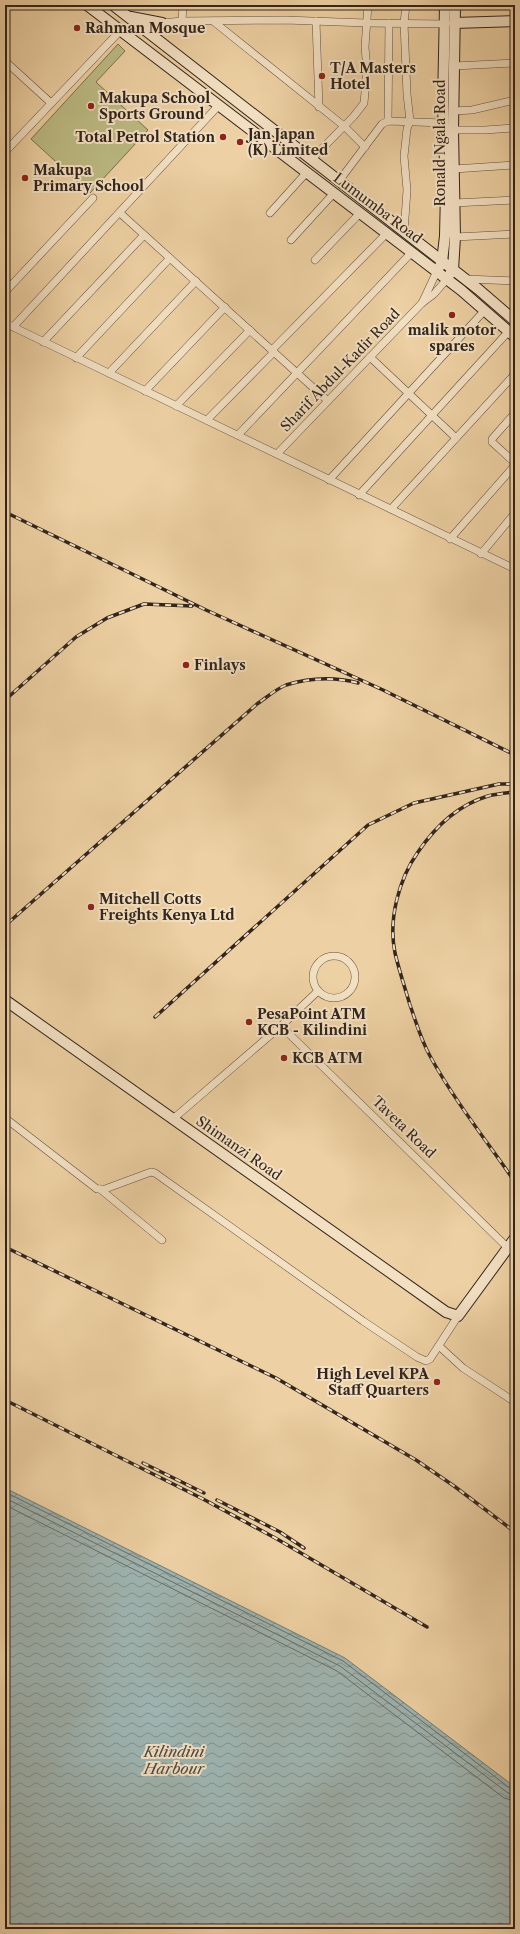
<svg xmlns="http://www.w3.org/2000/svg" width="520" height="1934" font-family="'Libre Caslon Text',serif">
<style>
.grass{fill:#bcba83;stroke:#787050}
.water{fill:url(#water-waves);stroke:#737b75}
.lines{fill:none;stroke-linecap:round;stroke-linejoin:round}
.shore{stroke:#686c66;stroke-width:1}
.street-casing{stroke:#62503e;stroke-width:8}
.secondary-casing{stroke:#33251c;stroke-width:12}
.street{stroke:#f3e0c3;stroke-width:7}
.secondary{stroke:#f3e0c3;stroke-width:10}
.rail-casing{stroke:#33251c;stroke-width:3.5}
.rail{stroke:#f3e0c3;stroke-width:2;stroke-dasharray:6;stroke-linecap:butt}
.poi-dot{fill:#8f2418;stroke:#f3e0c3;stroke-width:1.5}
.labels{text-anchor:middle;stroke-width:4;stroke-linejoin:round;paint-order:stroke}
.poi-label{font-size:14px;font-weight:bold;fill:#33251c;stroke:#f3e0c3;text-anchor:start}
.street-label{font-size:14px;fill:#33251c;stroke:#f3e0c3}
.water-label{font-size:15px;font-style:italic;fill:#4e4941;stroke:#f3e0c3}
</style>
<defs>
<pattern id="water-waves" width="16" height="10" patternUnits="userSpaceOnUse"><rect width="16" height="10" fill="#9eb4b1"/><path d="M0 5q4-4 8 0t8 0" fill="none" stroke="#81928f"/></pattern>
</defs>
<rect width="100%" height="100%" fill="#edd0a3"/>
<filter id="stains"><feTurbulence type="fractalNoise" baseFrequency=".005" numOctaves="4"/><feColorMatrix values="0 0 0 0 .2 0 0 0 0 .09 0 0 0 0 .02 0 0 0 .5 -.17"/></filter>
<radialGradient id="worn" r=".72"><stop offset=".6" stop-color="#630" stop-opacity="0"/><stop offset="1" stop-color="#630" stop-opacity=".3"/></radialGradient>
<!-- grass -->
<path class="grass" d="M 118,44 L 125,51 L 96,82 L 148,130 L 90,193 L 31,139 Z"/>
<!-- water -->
<path class="water" d="M 5,1488 L 345,1658 L 515,1787 L 515,1929 L 5,1929 Z"/>
<g class="lines">
<!-- shore -->
<g class="shore">
<path d="M 5,1492 L 343,1661 L 511,1789 L 515,1790"/>
<path d="M 5,1498 L 340,1666 L 508,1793 L 515,1795"/>
<path d="M 5,1505 L 337,1671 L 504,1798 L 515,1801"/>
</g>
<defs>
<g id="street">
<path d="M 182,21 L 183,5"/>
<path d="M 213,21 L 344,126 L 365,147"/>
<path d="M 316,21 L 319,107"/>
<path d="M 145,30 L 162,23 L 182,21 L 285,20 L 366,23 L 445,24"/>
<path d="M 5,61 L 51,103"/>
<path d="M 454,66 L 515,63"/>
<path d="M 453,111 L 472,110 L 515,100"/>
<path d="M 388,121 L 389,23"/>
<path d="M 453,130 L 485,130 L 515,128"/>
<path d="M 5,152 L 120,31"/>
<path d="M 311,160 L 354,116 L 364,103 L 367,70 L 365,47 L 368,5"/>
<path d="M 454,169 L 515,165"/>
<path d="M 339,181 L 382,124 L 388,121 L 444,123"/>
<path d="M 454,203 L 515,200"/>
<path d="M 120,213 L 328,401"/>
<path d="M 270,213 L 307,172"/>
<path d="M 404,232 L 407,190 L 404,156 L 407,129 L 410,121 L 407,94 L 404,23 L 406,5"/>
<path d="M 455,237 L 515,234"/>
<path d="M 291,240 L 334,193"/>
<path d="M 315,260 L 360,213"/>
<path d="M 465,279 L 515,281"/>
<path d="M 5,292 L 93,198"/>
<path d="M 422,303 L 437,271"/>
<path d="M 5,323 L 515,569"/>
<path d="M 13,327 L 219,105"/>
<path d="M 43,342 L 144,235"/>
<path d="M 272,350 L 387,233"/>
<path d="M 370,357 L 456,438"/>
<path d="M 76,358 L 170,258"/>
<path d="M 109,373 L 196,281"/>
<path d="M 145,391 L 225,307"/>
<path d="M 176,406 L 250,330"/>
<path d="M 515,413 L 492,439 L 492,442 L 515,463"/>
<path d="M 207,420 L 274,352"/>
<path d="M 238,435 L 412,252"/>
<path d="M 277,454 L 422,303 L 434,294 L 447,279"/>
<path d="M 329,480 L 485,310"/>
<path d="M 359,495 L 509,331"/>
<path d="M 391,509 L 515,374"/>
<path d="M 450,539 L 515,465"/>
<path d="M 481,554 L 515,513"/>
<circle cx="334" cy="977" r="21"/>
<path d="M 281,1026 L 508,1248"/>
<path d="M 5,1118 L 97,1189 L 105,1189 L 151,1172 L 155,1173 L 363,1321 L 417,1357 L 426,1361 L 430,1359 L 458,1316"/>
<path d="M 173,1119 L 281,1026 L 318,991"/>
<path d="M 100,1189 L 162,1240"/>
<path d="M 439,1346 L 463,1368 L 515,1402"/>
</g>
<g id="secondary">
<path d="M 87,5 L 461,290 L 515,337"/>
<path d="M 113,5 L 478,289 L 515,321"/>
<path d="M 131,17 L 162,23"/>
<path d="M 454,23 L 515,21"/>
<path d="M 440,266 L 442,262 L 445,236 L 446,191 L 443,104 L 445,5"/>
<path d="M 450,274 L 453,270 L 455,237 L 453,130 L 455,5"/>
<path d="M 5,1000 L 446,1312 L 458,1316 L 515,1238"/>
</g>
</defs>
<!-- street casing -->
<use href="#street" class="street-casing"/>
<!-- secondary casing -->
<use href="#secondary" class="secondary-casing"/>
<!-- street -->
<use href="#street" class="street"/>
<!-- secondary -->
<use href="#secondary" class="secondary"/>
<defs>
<g id="rail">
<path d="M 5,512 L 206,610 L 383,690 L 515,755"/>
<path d="M 5,700 L 76,637 L 107,618 L 144,604 L 192,606"/>
<path d="M 515,792 C 506,793 497,794 488,796 C 458,805 435,827 418,852 C 399,879 388,919 395,953 C 399,970 405,988 410,1005 C 416,1022 421,1040 430,1056 C 454,1100 486,1140 515,1182"/>
<path d="M 8,923 L 257,704 C 266,698 276,689 286,685 C 309,678 335,677 358,683"/>
<path d="M 155,1017 L 368,825 L 414,803 L 499,784 L 515,784"/>
<path d="M 5,1247 L 276,1378 L 416,1460 L 454,1486 L 515,1532"/>
<path d="M 5,1400 L 203,1499 L 277,1539 L 427,1627"/>
<path d="M 143,1463 L 204,1493"/>
<path d="M 217,1500 L 280,1532 L 304,1548"/>
</g>
</defs>
<!-- rail casing -->
<use href="#rail" class="rail-casing"/>
<!-- rail -->
<use href="#rail" class="rail"/>
</g>
<!-- markers -->
<g class="poi-dot">
<circle cx="77" cy="28" r="4"/>
<circle cx="322" cy="76" r="4"/>
<circle cx="91" cy="106" r="4"/>
<circle cx="223" cy="137" r="4"/>
<circle cx="240" cy="142" r="4"/>
<circle cx="25" cy="178" r="4"/>
<circle cx="452" cy="315" r="4"/>
<circle cx="186" cy="665" r="4"/>
<circle cx="91" cy="907" r="4"/>
<circle cx="249" cy="1022" r="4"/>
<circle cx="284" cy="1058" r="4"/>
<circle cx="437" cy="1382" r="4"/>
</g>
<g class="labels">
<!-- poi labels -->
<g class="poi-label">
<text x="85" y="33">Rahman Mosque</text>
<text x="330" y="73">T/A Masters<tspan x="330" dy="16">Hotel</tspan></text>
<text x="99" y="103">Makupa School<tspan x="99" dy="16">Sports Ground</tspan></text>
<text x="248" y="139">Jan Japan<tspan x="248" dy="16">(K) Limited</tspan></text>
<text x="215" y="142" text-anchor="end">Total Petrol Station</text>
<text x="33" y="175">Makupa<tspan x="33" dy="16">Primary School</tspan></text>
<text x="452" y="335" text-anchor="middle">malik motor<tspan x="452" dy="16">spares</tspan></text>
<text x="194" y="670">Finlays</text>
<text x="99" y="904">Mitchell Cotts<tspan x="99" dy="16">Freights Kenya Ltd</tspan></text>
<text x="257" y="1019">PesaPoint ATM<tspan x="257" dy="16">KCB - Kilindini</tspan></text>
<text x="292" y="1063">KCB ATM</text>
<text x="429" y="1379" text-anchor="end">High Level KPA<tspan x="429" dy="16">Staff Quarters</tspan></text>
</g>
<!-- street labels -->
<g class="street-label">
<text transform="translate(440 143) rotate(-90)" y="5">Ronald Ngala Road</text>
<text transform="translate(378 208) rotate(37)" y="5">Lumumba Road</text>
<text transform="translate(340 370) rotate(-46)" y="5">Sharif Abdul-Kadir Road</text>
<text transform="translate(404 1127) rotate(44)" y="5">Taveta Road</text>
<text transform="translate(239 1148) rotate(35)" y="5">Shimanzi Road</text>
</g>
<!-- water labels -->
<g class="water-label">
<text x="174" y="1757">Kilindini<tspan x="174" dy="17">Harbour</tspan></text>
</g>
</g>
<!-- margin -->
<rect width="520" height="1934" fill="none" stroke="#edd0a3" stroke-width="20"/>
<rect x="6" y="6" width="508" height="1922" fill="none" stroke="#33251c" stroke-width="2"/>
<rect x="10" y="10" width="500" height="1914" fill="none" stroke="#33251c"/>
<rect width="100%" height="100%" filter="url(#stains)"/>
<rect width="100%" height="100%" fill="url(#worn)"/>
</svg>
